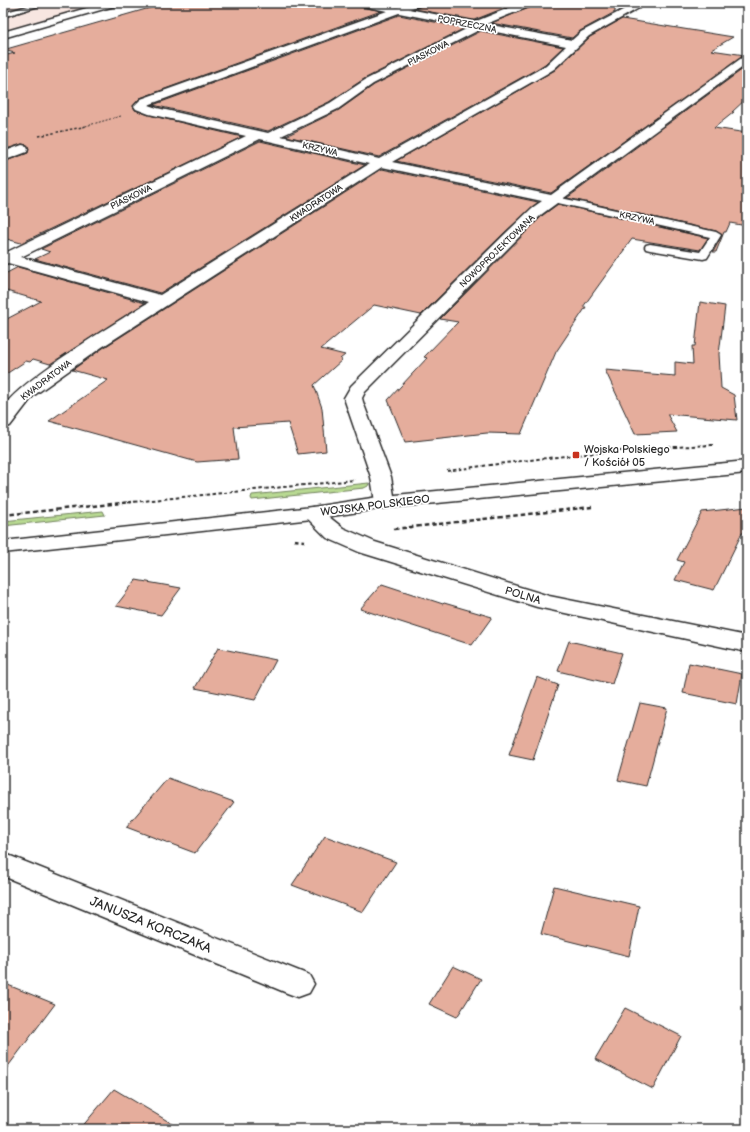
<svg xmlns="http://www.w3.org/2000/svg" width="750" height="1132" font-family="'Balsamiq Sans',sans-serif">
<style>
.built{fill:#f7e6e1}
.green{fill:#b8d992;stroke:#72825e}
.building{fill:#e5ad9c;stroke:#2b2b2b}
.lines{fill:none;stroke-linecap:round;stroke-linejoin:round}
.lane-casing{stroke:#2b2b2b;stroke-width:3}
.street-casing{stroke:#2b2b2b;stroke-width:3}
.secondary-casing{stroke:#2b2b2b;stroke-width:3}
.path-far3{stroke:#2b2b2b;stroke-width:1;stroke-dasharray:2 1.5;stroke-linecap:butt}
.path-far2{stroke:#2b2b2b;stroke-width:1.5;stroke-dasharray:2.5 2;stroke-linecap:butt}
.path-far1{stroke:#2b2b2b;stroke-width:2;stroke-dasharray:3.5 2.5;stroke-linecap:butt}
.path{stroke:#2b2b2b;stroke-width:2.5;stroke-dasharray:4.5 3;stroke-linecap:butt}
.lane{fill:#fff;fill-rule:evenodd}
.street{fill:#fff;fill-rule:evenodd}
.secondary{fill:#fff;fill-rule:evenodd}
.poi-dot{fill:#c8321e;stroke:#fff;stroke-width:1.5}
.labels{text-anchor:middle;stroke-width:3.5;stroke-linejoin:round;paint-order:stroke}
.far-street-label{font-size:9px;fill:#2b2b2b;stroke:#fff}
.poi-label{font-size:11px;fill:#2b2b2b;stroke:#fff;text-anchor:start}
.street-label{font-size:11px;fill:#2b2b2b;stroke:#fff}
.near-street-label{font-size:13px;fill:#2b2b2b;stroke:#fff}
</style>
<rect width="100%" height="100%" fill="#fff"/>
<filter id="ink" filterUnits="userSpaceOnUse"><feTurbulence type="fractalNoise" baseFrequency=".025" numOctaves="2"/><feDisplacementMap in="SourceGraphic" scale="8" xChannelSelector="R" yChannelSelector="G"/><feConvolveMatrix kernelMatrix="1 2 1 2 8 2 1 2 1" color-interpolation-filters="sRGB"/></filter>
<g filter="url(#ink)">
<!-- built -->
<path class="built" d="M 3,3 L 102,3 L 3,31 Z"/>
<!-- green -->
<g class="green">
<path d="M 369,483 L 368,486 L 364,488 L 252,500 L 251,498 L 252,495 Z"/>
<path d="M 103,511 L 105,515 L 3,526 L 3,521 Z"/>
</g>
<!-- building -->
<g class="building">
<path d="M 167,3 L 354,3 L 358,6 L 381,11 L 140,98 L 133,106 L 135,110 L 149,115 L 242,137 L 21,243 L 3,238 L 3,162 L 28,153 L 29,149 L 27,145 L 22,144 L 3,150 L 3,56 L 15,53 L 3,50 Z"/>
<path d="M 424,3 L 517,3 L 474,20 L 415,9 L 421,6 Z"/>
<path d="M 536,3 L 615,3 L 615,12 L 580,31 L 572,38 L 491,23 L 534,6 Z"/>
<path d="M 399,15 L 465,28 L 364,79 L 329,102 L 268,131 L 153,105 Z"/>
<path d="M 622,19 L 733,37 L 711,50 L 745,55 L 551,193 L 396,161 L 555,70 L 590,37 Z"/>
<path d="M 481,31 L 563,47 L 545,64 L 537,69 L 379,157 L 286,136 L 339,110 L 374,85 Z"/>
<path d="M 747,66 L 747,98 L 732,112 L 734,112 L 714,128 L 747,133 L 747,226 L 730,223 L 726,232 L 724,232 L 716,252 L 713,252 L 722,235 L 716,231 L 567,198 Z"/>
<path d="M 260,141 L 365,165 L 160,293 L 35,259 L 50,252 L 41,249 Z"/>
<path d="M 382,169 L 538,202 L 504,233 L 421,315 L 374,305 L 321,349 L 345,355 L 340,359 L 342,360 L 314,385 L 322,408 L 326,451 L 298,454 L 288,423 L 234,427 L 238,459 L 197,462 L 49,421 L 108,380 L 72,370 L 103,348 Z"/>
<path d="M 558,204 L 708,238 L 700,250 L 632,239 L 583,307 L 586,307 L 556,352 L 521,434 L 487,433 L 405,442 L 388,400 L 427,358 L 424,357 L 458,322 L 440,319 L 543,215 Z"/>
<path d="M 18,267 L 145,303 L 50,364 L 33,359 L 30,362 L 26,361 L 3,376 L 3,321 L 41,301 L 3,290 L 3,275 Z"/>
<path d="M 700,302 L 725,306 L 719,354 L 721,388 L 734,395 L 737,420 L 667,414 L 677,432 L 635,434 L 605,370 L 675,376 L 675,362 L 693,364 L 692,346 L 695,346 Z"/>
<path d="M 747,507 L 747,533 L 742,533 L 714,590 L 675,580 L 684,562 L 677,560 L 702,512 Z"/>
<path d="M 136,580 L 181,588 L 161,615 L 116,606 Z"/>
<path d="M 382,584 L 443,604 L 444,603 L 492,617 L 472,645 L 360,609 Z"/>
<path d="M 569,641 L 622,653 L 612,684 L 558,671 Z"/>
<path d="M 218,648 L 276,660 L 255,700 L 195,688 Z"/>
<path d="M 689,663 L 742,674 L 737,704 L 683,693 Z"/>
<path d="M 537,677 L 558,685 L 533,760 L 509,755 Z"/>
<path d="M 640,703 L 667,708 L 646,786 L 618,780 Z"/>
<path d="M 168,778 L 234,802 L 195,853 L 126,827 Z"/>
<path d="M 325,836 L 396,862 L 363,912 L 292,885 Z"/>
<path d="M 554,886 L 639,906 L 629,956 L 541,934 Z"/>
<path d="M 453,966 L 481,979 L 457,1017 L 429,1004 Z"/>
<path d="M 3,983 L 55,1004 L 3,1073 Z"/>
<path d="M 625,1008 L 681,1036 L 653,1089 L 595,1059 Z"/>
<path d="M 114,1089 L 181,1129 L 80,1129 Z"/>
</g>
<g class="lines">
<defs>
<g id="lane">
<path d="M 38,3 L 48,3 L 3,17 L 3,13 Z"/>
<path d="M 552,196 L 716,232 L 721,235 L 707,258 L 703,259 L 650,250 L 646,249 L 645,247 L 646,245 L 650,244 L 700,252 L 710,237 L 549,201 L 547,199 L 549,197 Z"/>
</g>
<g id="street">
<path d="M 356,3 L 376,3 L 397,7 L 409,3 L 423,3 L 421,5 L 409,9 L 474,22 L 521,3 L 535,3 L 533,5 L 486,24 L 572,40 L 581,32 L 636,3 L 648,3 L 589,36 L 554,69 L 546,74 L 392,162 L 551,195 L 743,57 L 747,56 L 747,64 L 542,214 L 365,392 L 362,398 L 363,402 L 391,477 L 395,502 L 392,506 L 385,508 L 378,506 L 375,502 L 371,477 L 344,398 L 351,386 L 505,234 L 532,208 L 542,201 L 382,167 L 102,347 L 33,396 L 10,426 L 3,428 C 3,422 1,414 3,409 C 11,386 123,318 149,302 L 8,263 L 3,265 L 3,252 L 5,253 L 246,136 L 149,114 L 136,109 L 134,106 L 141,99 L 387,11 L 358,5 ZM 399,13 L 470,27 L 365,80 L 330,103 L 268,133 L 157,108 L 148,105 ZM 481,29 L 566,46 L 546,65 L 538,70 L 379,159 L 281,136 L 338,109 L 373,84 ZM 260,139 L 369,164 L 160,295 L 21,257 Z"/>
<path d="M 741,3 L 747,3 L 747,6 L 743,5 Z"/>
<path d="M 22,145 L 27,146 L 28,149 L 27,152 L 3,161 L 3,152 Z"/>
<path d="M 312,507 L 319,509 L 343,528 L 375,542 L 549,596 L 747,636 L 747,652 L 537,607 L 359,552 L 327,538 L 302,513 L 305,509 Z"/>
<path d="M 3,853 L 309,975 L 314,984 L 309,993 L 298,997 L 287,993 L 3,876 Z"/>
</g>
<g id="secondary">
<path d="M 104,3 L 120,3 L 118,5 L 3,38 L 3,32 Z"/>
<path d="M 747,461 L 747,473 L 385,508 L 312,519 L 3,553 L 3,541 L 312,507 L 385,496 Z"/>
</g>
</defs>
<!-- lane casing -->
<use href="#lane" class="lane-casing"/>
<!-- street casing -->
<use href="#street" class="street-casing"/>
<!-- secondary casing -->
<use href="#secondary" class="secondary-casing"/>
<!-- path-far3 -->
<g class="path-far3">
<path d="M 135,7 L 150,3"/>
<path d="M 82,127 L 121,116"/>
</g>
<!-- path-far2 -->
<path class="path-far2" d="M 39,136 L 87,126"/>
<!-- path-far1 -->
<g class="path-far1">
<path d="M 447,471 C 535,458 624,449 713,445"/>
<path d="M 122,503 L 355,480"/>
</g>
<!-- path -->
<g class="path">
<path d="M 3,515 L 132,502"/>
<path d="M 394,529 L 592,507"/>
<path d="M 294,540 L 305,541"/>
</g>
<!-- lane -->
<use href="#lane" class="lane"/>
<!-- street -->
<use href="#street" class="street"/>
<!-- secondary -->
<use href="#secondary" class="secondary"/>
</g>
</g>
<!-- markers -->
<rect class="poi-dot" x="572" y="451" width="8" height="8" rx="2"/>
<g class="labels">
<!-- far-street labels -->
<g class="far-street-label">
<text transform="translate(467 24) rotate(11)" y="3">POPRZECZNA</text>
<text transform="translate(428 53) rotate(-27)" y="3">PIASKOWA</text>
<text transform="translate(320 149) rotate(13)" y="3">KRZYWA</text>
<text transform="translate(131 197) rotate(-26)" y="3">PIASKOWA</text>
<text transform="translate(316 203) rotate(-33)" y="3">KWADRATOWA</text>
<text transform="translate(637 218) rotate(12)" y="3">KRZYWA</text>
<text transform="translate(497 251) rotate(-44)" y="3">NOWOPROJEKTOWANA</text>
<text transform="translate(46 380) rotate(-37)" y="3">KWADRATOWA</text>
</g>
<!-- poi labels -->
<g class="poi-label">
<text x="584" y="453">Wojska Polskiego<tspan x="584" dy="13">/ Kościół 05</tspan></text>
</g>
<!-- street labels -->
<g class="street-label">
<text transform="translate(375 505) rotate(-7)" y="4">WOJSKA POLSKIEGO</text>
<text transform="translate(523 595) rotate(17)" y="4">POLNA</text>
</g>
<!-- near-street labels -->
<g class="near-street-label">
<text transform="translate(151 924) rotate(22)" y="5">JANUSZA KORCZAKA</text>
</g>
</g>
<!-- margin -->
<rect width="750" height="1132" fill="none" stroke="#fff" stroke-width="16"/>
<rect x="8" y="8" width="734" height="1116" fill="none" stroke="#2b2b2b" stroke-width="1.5" filter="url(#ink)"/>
</svg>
